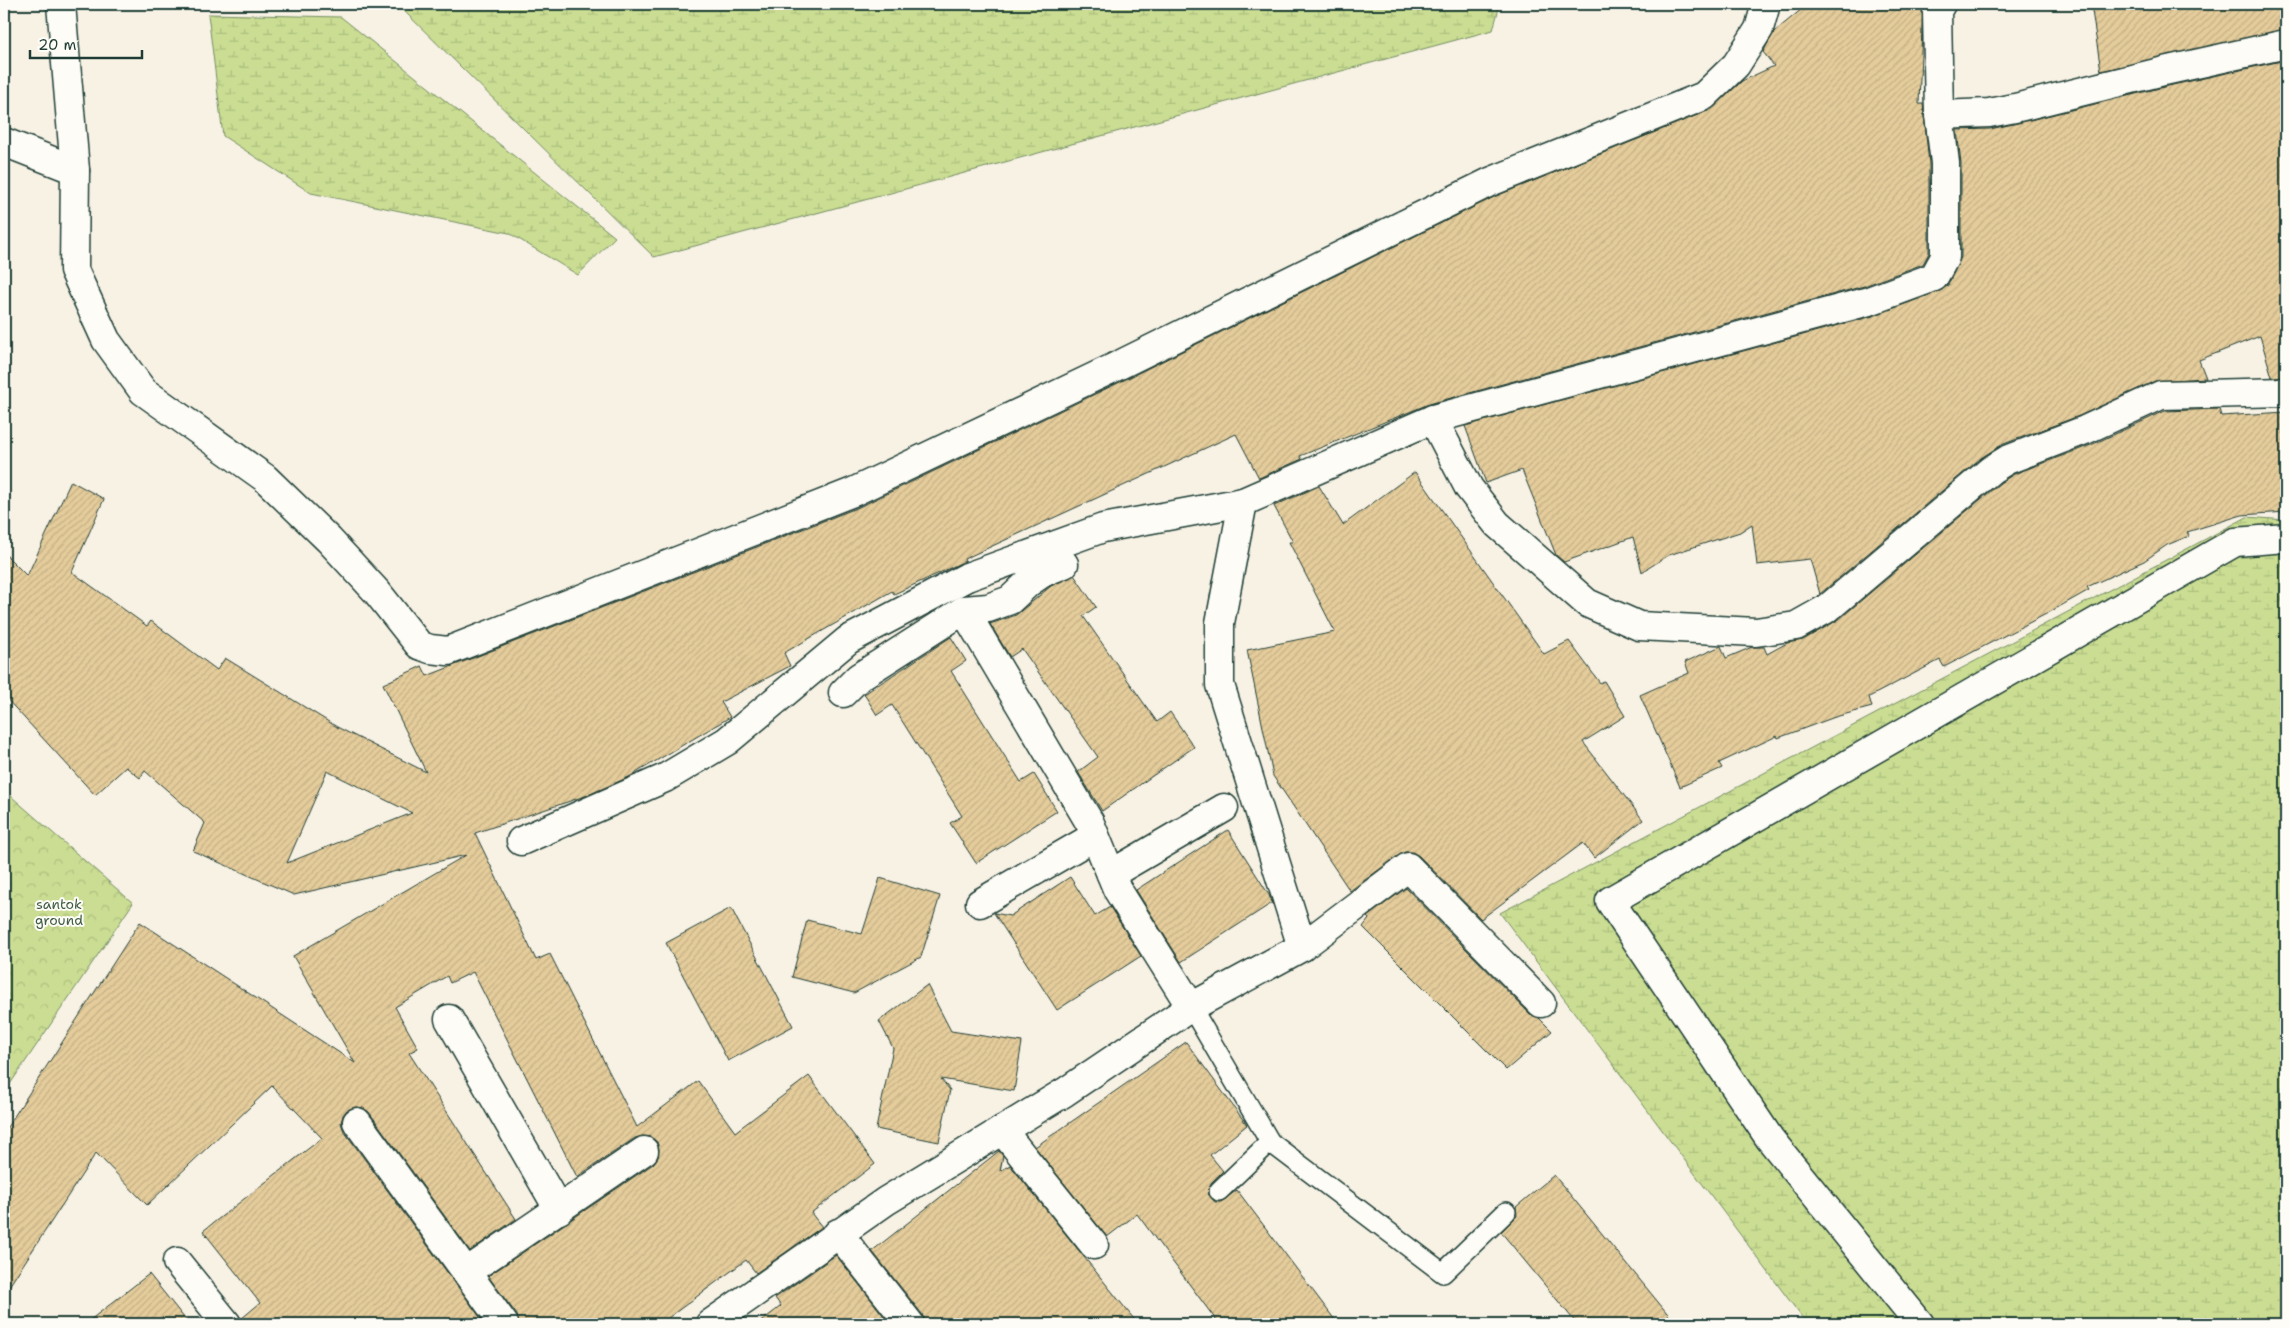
<svg xmlns="http://www.w3.org/2000/svg" width="2290" height="1328" font-family="'Shantell Sans',sans-serif">
<style>
.wetland{fill:url(#wetland-marsh);stroke:#748d63}
.park{fill:url(#park-crowns);stroke:#748d63}
.building{fill:url(#building-hatch);stroke:#1f3d34;fill-rule:evenodd}
.lines{fill:none;stroke-linecap:round;stroke-linejoin:round}
.service-casing{stroke:#1f3d34;stroke-width:22}
.minor-casing{stroke:#1f3d34;stroke-width:31}
.service{stroke:#fdfcf7;stroke-width:19}
.minor{stroke:#fdfcf7;stroke-width:28}
.labels{text-anchor:middle;stroke-width:4;stroke-linejoin:round;paint-order:stroke}
.park-label{font-size:14px;fill:#415d47;stroke:#fdfcf7}
</style>
<defs>
<pattern id="wetland-marsh" width="20" height="14" patternUnits="userSpaceOnUse" patternTransform="scale(1.25)"><rect width="20" height="14" fill="#cadd92"/><path d="M1 5h8M5 5V1M11 12h8M15 12V8" fill="none" stroke="#adbf7e"/></pattern>
<pattern id="park-crowns" width="20" height="18" patternUnits="userSpaceOnUse" patternTransform="scale(1.25)"><rect width="20" height="18" fill="#cadd92"/><path d="M2 6a3 3 0 1 1 6 0M12 15a3 3 0 1 1 6 0" fill="none" stroke="#adbf7e"/></pattern>
<pattern id="building-hatch" width="6" height="6" patternUnits="userSpaceOnUse" patternTransform="scale(1.25)"><rect width="6" height="6" fill="#e5cc9b"/><path d="M-1 1l2-2M0 6l6-6M5 7l2-2" fill="none" stroke="#c4b086"/></pattern>
</defs>
<rect width="100%" height="100%" fill="#f8f2e5"/>
<filter id="ink" filterUnits="userSpaceOnUse"><feTurbulence type="fractalNoise" baseFrequency=".02" numOctaves="2"/><feDisplacementMap in="SourceGraphic" scale="10" xChannelSelector="R" yChannelSelector="G"/><feConvolveMatrix kernelMatrix="1 2 1 2 8 2 1 2 1" color-interpolation-filters="sRGB"/></filter>
<g filter="url(#ink)">
<!-- wetland -->
<g class="wetland">
<path d="M 397,4 L 1500,4 L 1493,30 L 654,257 Z"/>
<path d="M 208,14 L 341,17 L 615,237 L 578,275 L 509,233 L 311,193 L 223,136 Z"/>
<path d="M 2247,517 L 2286,520 L 2286,1324 L 1807,1324 L 1500,913 Z"/>
</g>
<!-- park -->
<path class="park" d="M 4,788 L 13,798 L 133,903 L 4,1093 Z"/>
<!-- building -->
<g class="building">
<path d="M 1808,4 L 1923,4 L 1919,104 L 1923,104 L 1929,164 L 1929,253 L 1923,264 L 1864,286 L 1429,404 L 1300,456 L 1302,459 L 1259,478 L 1236,434 L 964,559 L 965,561 L 894,594 L 892,591 L 784,653 L 790,666 L 721,702 L 730,717 L 629,777 L 588,795 L 475,833 L 536,960 L 550,954 L 637,1127 L 698,1081 L 735,1132 L 809,1076 L 875,1164 L 811,1213 L 822,1227 L 756,1273 L 746,1260 L 660,1324 L 519,1324 L 517,1315 L 488,1276 L 653,1164 L 658,1157 L 659,1149 L 657,1142 L 651,1137 L 642,1136 L 635,1138 L 577,1177 L 473,972 L 450,983 L 447,976 L 395,1007 L 418,1048 L 409,1053 L 516,1219 L 470,1251 L 369,1112 L 363,1108 L 355,1107 L 347,1110 L 343,1115 L 341,1123 L 344,1131 L 485,1324 L 242,1324 L 241,1319 L 260,1303 L 203,1231 L 322,1138 L 272,1086 L 147,1205 L 96,1153 L 4,1294 L 4,1132 L 140,922 L 355,1063 L 293,956 L 466,855 L 294,895 L 193,851 L 205,823 L 145,771 L 140,778 L 126,767 L 95,795 L 4,696 L 4,553 L 27,576 L 71,481 L 104,499 L 72,572 L 147,626 L 151,621 L 217,670 L 225,658 L 337,727 L 426,772 L 383,684 L 422,666 L 427,676 L 859,507 L 1118,383 L 1496,196 L 1710,110 L 1742,81 L 1774,66 L 1763,52 L 1774,32 ZM 327,771 L 412,813 L 287,863 Z"/>
<path d="M 2091,4 L 2286,4 L 2286,29 L 2101,71 Z"/>
<path d="M 2286,60 L 2286,376 L 2272,377 L 2260,336 L 2199,360 L 2206,378 L 2155,381 L 2079,416 L 2001,445 L 1981,458 L 1820,594 L 1810,559 L 1757,565 L 1752,524 L 1740,532 L 1669,555 L 1642,572 L 1633,537 L 1564,562 L 1556,555 L 1522,470 L 1486,483 L 1465,426 L 1873,316 L 1940,291 L 1948,285 L 1961,257 L 1961,163 L 1957,130 L 1990,129 L 2018,123 L 2168,86 Z"/>
<path d="M 2219,409 L 2221,416 L 2286,412 L 2286,512 L 2242,515 L 2187,532 L 2189,536 L 2167,545 L 2144,561 L 2087,587 L 2089,590 L 2048,613 L 1944,667 L 1940,660 L 1869,697 L 1872,707 L 1835,717 L 1778,738 L 1777,736 L 1719,763 L 1722,768 L 1680,787 L 1640,695 L 1689,673 L 1685,662 L 1721,646 L 1726,658 L 1752,647 L 1764,647 L 1767,654 L 1787,643 L 1803,640 L 1838,620 L 2000,483 L 2014,474 L 2091,445 L 2165,411 Z"/>
<path d="M 1415,472 L 1544,654 L 1569,641 L 1600,683 L 1604,681 L 1625,716 L 1583,742 L 1643,820 L 1594,858 L 1583,843 L 1481,919 L 1419,856 L 1412,852 L 1405,852 L 1399,855 L 1350,891 L 1273,776 L 1247,650 L 1335,632 L 1289,542 L 1293,542 L 1274,506 L 1319,486 L 1343,525 Z"/>
<path d="M 1074,575 L 1096,607 L 1083,616 L 1157,722 L 1170,712 L 1194,747 L 1102,811 L 1078,772 L 1098,757 L 1022,649 L 1010,657 L 990,624 L 1016,615 L 1051,586 Z"/>
<path d="M 951,637 L 966,661 L 951,671 L 1021,782 L 1034,774 L 1057,811 L 976,863 L 950,823 L 962,816 L 892,705 L 877,715 L 864,694 Z"/>
<path d="M 1228,830 L 1269,895 L 1272,903 L 1181,962 L 1136,890 Z"/>
<path d="M 1070,877 L 1095,916 L 1110,907 L 1141,956 L 1057,1010 L 994,913 L 1010,916 Z"/>
<path d="M 880,878 L 940,896 L 921,957 L 854,993 L 792,977 L 807,920 L 862,934 Z"/>
<path d="M 1406,888 L 1530,1014 L 1539,1018 L 1552,1031 L 1506,1070 L 1363,927 L 1369,919 L 1367,917 Z"/>
<path d="M 731,908 L 793,1026 L 728,1061 L 666,943 Z"/>
<path d="M 927,985 L 951,1031 L 1022,1042 L 1014,1091 L 941,1079 L 950,1090 L 939,1142 L 876,1129 L 893,1048 L 879,1021 Z"/>
<path d="M 1186,1042 L 1247,1125 L 1210,1155 L 1223,1171 L 1211,1183 L 1208,1194 L 1215,1202 L 1221,1202 L 1237,1190 L 1338,1324 L 1219,1324 L 1137,1214 L 1107,1237 L 1035,1147 Z"/>
<path d="M 999,1151 L 1003,1156 L 1000,1171 L 1010,1165 L 1138,1324 L 925,1324 L 922,1314 L 872,1251 Z"/>
<path d="M 1554,1175 L 1676,1324 L 1577,1324 L 1501,1232 L 1517,1216 L 1516,1207 Z"/>
<path d="M 836,1255 L 890,1324 L 758,1324 L 781,1306 L 775,1298 Z"/>
<path d="M 149,1274 L 189,1324 L 85,1324 Z"/>
</g>
<g class="lines">
<defs>
<g id="service">
<path d="M 1191,1007 L 1270,1142 L 1443,1273 L 1506,1212"/>
<path d="M 1219,1191 L 1270,1142"/>
</g>
<g id="minor">
<path d="M 61,4 L 75,170"/>
<path d="M 1939,115 L 1989,113 L 2015,108 L 2164,71 L 2286,44"/>
<path d="M 4,142 L 75,170 L 74,270 L 106,340 L 143,391 L 265,478 L 329,540 L 377,592 L 419,645 L 430,649 L 448,651 L 853,492 L 1111,369 L 1490,182 L 1704,96 L 1736,65 L 1759,29 L 1766,4"/>
<path d="M 1433,419 L 1469,488 L 1497,524 L 1587,603 L 1639,626 L 1756,632 L 1796,626 L 1828,608 L 1991,470 L 2007,460 L 2085,430 L 2161,395 L 2286,392"/>
<path d="M 1243,502 L 1220,623 L 1220,685 L 1302,947"/>
<path d="M 964,610 L 988,608 L 1010,600 L 1028,583 L 1044,572 L 1064,564"/>
<path d="M 843,693 L 859,677 L 964,610 L 1090,823 L 1117,889 L 1191,1007"/>
<path d="M 521,841 L 665,778 L 727,741 L 848,640 L 967,577 L 1103,528 L 1243,502 L 1433,419 L 1869,301 L 1934,277 L 1945,257 L 1945,163 L 1939,115 L 1937,11 L 1941,4"/>
<path d="M 1111,874 L 1224,808"/>
<path d="M 980,903 L 1095,836"/>
<path d="M 449,1019 L 559,1210"/>
<path d="M 357,1122 L 504,1324"/>
<path d="M 1002,1130 L 1094,1245"/>
<path d="M 838,1233 L 910,1324"/>
<path d="M 177,1262 L 227,1324"/>
<path d="M 468,1271 L 644,1151"/>
<path d="M 710,1324 L 886,1201 L 1065,1092 L 1191,1007 L 1302,947 L 1408,867 L 1541,1003"/>
<path d="M 1920,1324 L 1770,1139 L 1610,901 L 2235,542 L 2286,538"/>
</g>
</defs>
<!-- service casing -->
<use href="#service" class="service-casing"/>
<!-- minor casing -->
<use href="#minor" class="minor-casing"/>
<!-- service -->
<use href="#service" class="service"/>
<!-- minor -->
<use href="#minor" class="minor"/>
</g>
</g>
<g class="labels">
<!-- park labels -->
<g class="park-label">
<text x="59" y="909">santok<tspan x="59" dy="16">ground</tspan></text>
</g>
</g>
<!-- margin -->
<rect width="2290" height="1328" fill="none" stroke="#fdfcf7" stroke-width="20"/>
<rect x="10" y="10" width="2270" height="1308" fill="none" stroke="#1f3d34" stroke-width="2" filter="url(#ink)"/>
<!-- scale -->
<path d="M30 50v8h112v-8" fill="none" stroke="#1f3d34" stroke-width="2.5"/>
<text x="38" y="50" font-size="15" fill="#1f3d34" stroke="#fdfcf7" stroke-width="4" paint-order="stroke">20 m</text>
</svg>
